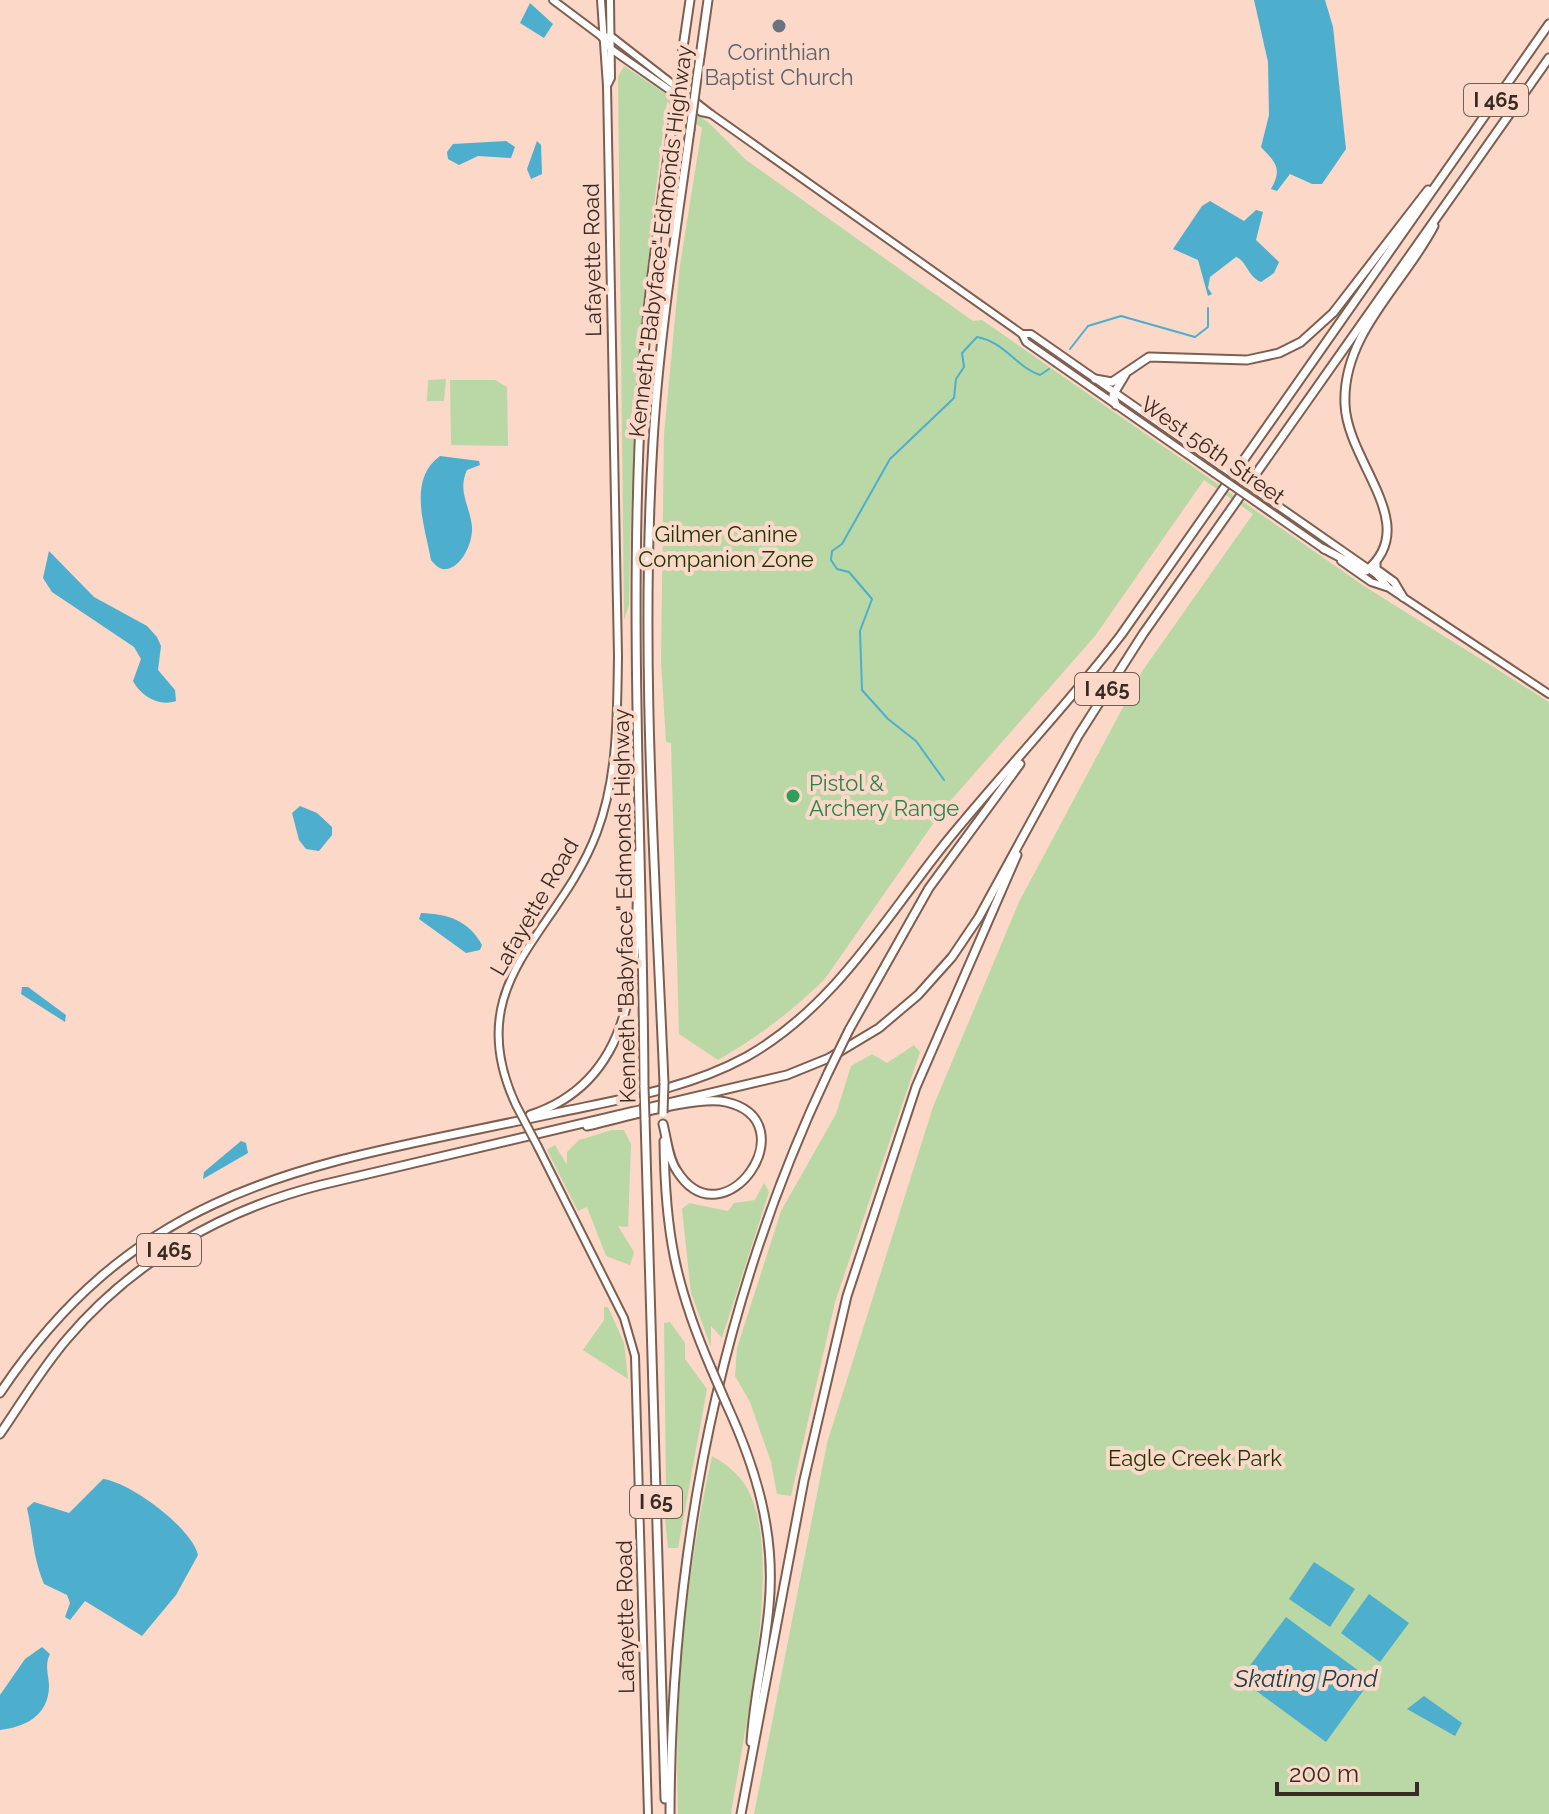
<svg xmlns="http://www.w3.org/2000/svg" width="1549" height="1814" font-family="Raleway,sans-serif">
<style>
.green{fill:#bad8a5}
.water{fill:#4daecd}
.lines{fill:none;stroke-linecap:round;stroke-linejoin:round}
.stream{stroke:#4daecd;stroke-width:2}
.major-casing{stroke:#7d5f51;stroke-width:10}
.highway-casing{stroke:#7d5f51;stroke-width:11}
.major{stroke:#fff;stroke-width:6}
.highway{stroke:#fff;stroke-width:7}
.major-bridge-casing{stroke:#7d5f51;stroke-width:10;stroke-linecap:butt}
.highway-bridge-casing{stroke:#7d5f51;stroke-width:11;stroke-linecap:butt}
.major-bridge{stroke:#fff;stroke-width:6}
.highway-bridge{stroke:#fff;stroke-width:7}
.worship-dot{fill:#6b7280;stroke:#fbd8c7;stroke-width:3}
.leisure-dot{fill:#2e9e5b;stroke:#fbd8c7;stroke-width:3}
.labels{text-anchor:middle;stroke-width:8;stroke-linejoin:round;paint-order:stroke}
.shield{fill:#fbd8c7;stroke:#725f55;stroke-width:2}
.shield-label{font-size:20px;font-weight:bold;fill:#382b24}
.worship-label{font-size:22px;fill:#5b616d;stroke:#fbd8c7}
.street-label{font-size:22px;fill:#382b24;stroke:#fbd8c7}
.park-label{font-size:22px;fill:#1c3504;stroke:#fbd8c7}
.leisure-label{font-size:22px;fill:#27864d;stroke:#fbd8c7;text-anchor:start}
.water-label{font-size:24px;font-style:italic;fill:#16414f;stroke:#fbd8c7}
</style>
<rect width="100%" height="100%" fill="#fbd8c7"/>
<!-- green -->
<g class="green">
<path d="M 624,66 L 708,122 L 746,160 L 973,321 L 982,320 L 1364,586 L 1549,702 L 1549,1814 L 754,1814 L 827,1443 L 933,1107 L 1019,902 L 1143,670 L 1253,514 L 1204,480 L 1095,636 L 944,808 L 824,980 C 792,1011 757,1038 718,1060 L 679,1034 L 671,743 L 666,742 L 661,661 L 664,435 L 680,265 L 702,128 L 667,102 C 644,271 631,435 629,605 L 624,620 L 618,77 Z"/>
<path d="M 446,379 L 444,401 L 427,401 L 428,380 Z"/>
<path d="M 450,380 L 495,380 L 507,387 L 508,446 L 451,445 Z"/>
<path d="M 914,1045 L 920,1052 L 835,1302 L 791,1496 L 777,1494 L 771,1462 L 750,1402 L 735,1376 L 737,1348 L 781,1211 L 836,1114 L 851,1066 L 872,1054 L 887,1063 Z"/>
<path d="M 612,1130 L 624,1130 L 631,1144 L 628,1227 L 618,1226 L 634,1252 L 630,1265 L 606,1256 L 587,1207 L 578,1211 L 547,1150 L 555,1145 L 567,1165 L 567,1152 L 579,1140 Z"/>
<path d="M 764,1183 L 769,1192 L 722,1338 L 711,1326 L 711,1347 L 691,1293 L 682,1209 L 689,1203 L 728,1211 L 734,1203 L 755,1200 Z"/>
<path d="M 604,1307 L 608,1307 L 624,1343 L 628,1379 L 583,1350 L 604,1320 Z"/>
<path d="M 670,1322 L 685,1343 L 685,1359 L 707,1389 L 678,1548 L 668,1548 L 663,1500 L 666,1487 L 664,1323 Z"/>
<path d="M 712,1456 C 728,1465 742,1476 750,1494 C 783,1564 743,1735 731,1814 L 678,1814 C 674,1692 686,1574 712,1456 Z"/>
</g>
<!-- water -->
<g class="water">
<path d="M 1254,0 L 1325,0 L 1333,27 L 1346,149 L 1322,184 L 1312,184 L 1290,174 L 1277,191 L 1271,189 C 1283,168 1275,162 1261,147 L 1269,115 L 1268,62 Z"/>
<path d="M 530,3 L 553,24 L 544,38 L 520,23 Z"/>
<path d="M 506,141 L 515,147 L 511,158 L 478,156 L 459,165 L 448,159 L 447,152 L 453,144 Z"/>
<path d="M 537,141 L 541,145 L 542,174 L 531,179 L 527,169 Z"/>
<path d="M 1210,201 L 1244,221 L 1256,210 L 1263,212 L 1256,240 L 1279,262 L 1274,273 L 1261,282 C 1248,277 1246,260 1236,257 L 1210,277 L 1208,288 L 1212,294 L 1208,296 L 1198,260 L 1173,249 L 1202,206 Z"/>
<path d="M 440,456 L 479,461 L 480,465 L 467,470 C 457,492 470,505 472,527 C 473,541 463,566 447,569 C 440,570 436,566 431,560 C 425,526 407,480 440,456 Z"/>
<path d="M 49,551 L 94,597 L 147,626 L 157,637 L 161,646 L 158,670 L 175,690 L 176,701 C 159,707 141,696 133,681 L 141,659 L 134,647 L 52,592 L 43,578 Z"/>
<path d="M 300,806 L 317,813 L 332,827 L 332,835 L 319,851 L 306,849 L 299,840 L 292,813 Z"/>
<path d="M 421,913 C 448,914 468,920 482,945 L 480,950 L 466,953 L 419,919 Z"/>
<path d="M 22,987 L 28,987 L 66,1015 L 65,1022 L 21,994 Z"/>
<path d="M 241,1141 L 246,1143 L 248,1153 L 203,1179 L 204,1172 Z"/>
<path d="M 103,1479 C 130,1482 192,1528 198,1555 L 176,1595 L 142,1636 L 85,1601 L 70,1620 L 65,1617 L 70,1603 L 67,1595 L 44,1584 C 33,1558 33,1535 27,1508 L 34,1502 L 69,1513 Z"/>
<path d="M 1314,1562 L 1355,1589 L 1330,1627 L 1289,1599 Z"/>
<path d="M 1369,1594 L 1409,1623 L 1380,1662 L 1341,1633 Z"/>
<path d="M 1286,1617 L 1371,1680 L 1326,1742 L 1240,1679 Z"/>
<path d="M 42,1647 L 50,1654 C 44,1666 49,1675 49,1687 C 48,1716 25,1727 0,1730 L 0,1695 L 25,1659 Z"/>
<path d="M 1424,1696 L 1462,1723 L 1455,1736 L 1407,1709 Z"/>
</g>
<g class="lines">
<!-- stream -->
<g class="stream">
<path d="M 1070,349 L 1088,326 L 1121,316 L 1195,337 L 1208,327 L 1208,308"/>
<path d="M 944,780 L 916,741 L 888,719 L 862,690 L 860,631 L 872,599 L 849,572 L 837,569 L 831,560 L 832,551 L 842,544 L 890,459 L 954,398 L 956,379 L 964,367 L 962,353 L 977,337 C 1005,342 1016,367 1040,375 L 1049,369"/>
</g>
<defs>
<g id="major">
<path d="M 553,0 L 601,36 L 611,49 L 701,112 L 711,114"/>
<path d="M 601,36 L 612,37 L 711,114 L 1022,334 L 1026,342 L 1214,473"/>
<path d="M 607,86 L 611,78 L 610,0"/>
<path d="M 1022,334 L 1031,334 L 1219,465"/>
<path d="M 1261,494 L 1376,574 L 1389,588 L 1549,694"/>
<path d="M 1256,502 L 1325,550"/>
<path d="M 1341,561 L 1371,582 L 1386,587"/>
<path d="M 516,1105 C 458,981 559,934 597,832 C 618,776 617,715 618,656 L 607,86 L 601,0"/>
<path d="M 538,1147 L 624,1318 L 635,1356 L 648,1814"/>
</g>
<g id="highway">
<path d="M 680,68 L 690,0"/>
<path d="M 697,78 L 708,0"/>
<path d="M 1095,379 L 1112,382 L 1149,357 L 1247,360 L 1279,353 L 1301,342 L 1333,313 L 1428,190"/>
<path d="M 1116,405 L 1113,395 L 1125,375"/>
<path d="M 1324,549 L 1366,571 C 1423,525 1347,463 1345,404 C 1342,334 1404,284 1434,226"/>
<path d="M 1376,563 L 1376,569 L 1394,582 L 1403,597"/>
<path d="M 849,1030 L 929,888 L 1020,764"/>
<path d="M 664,1083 C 655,870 640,655 653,442 C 659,338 676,233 690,130"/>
<path d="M 644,1087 C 643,853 628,618 642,385 C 647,296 661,208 673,120"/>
<path d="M 530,1115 C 644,1078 636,953 638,854"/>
<path d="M 645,1118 L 665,1799"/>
<path d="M 587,1126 C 620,1119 697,1095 726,1102 C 810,1121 724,1245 677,1171 C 668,1158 667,1139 663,1124"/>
<path d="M 664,1141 C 665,1231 675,1285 711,1368"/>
<path d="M 0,1393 C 145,1176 322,1164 556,1113 C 621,1099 687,1089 746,1057 C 835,1007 885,918 947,841 C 1004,771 1066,707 1121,635 L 1549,24"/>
<path d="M 726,1403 C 756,1468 776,1533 769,1606 C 765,1652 754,1696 751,1742"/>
<path d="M 0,1434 C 22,1402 42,1368 67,1339 C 133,1261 222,1210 321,1185 L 787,1075 L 829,1058 L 879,1028 L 918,995 L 952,957 L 979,917 L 1078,736 L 1143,634 L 1549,58"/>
<path d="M 670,1814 C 671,1558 718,1305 828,1073"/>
<path d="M 741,1814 L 804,1480 L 847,1296 L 916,1087 L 1017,855"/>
</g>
</defs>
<!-- major casing -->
<use href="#major" class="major-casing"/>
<!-- highway casing -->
<use href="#highway" class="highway-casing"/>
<!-- major -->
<use href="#major" class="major"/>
<!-- highway -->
<use href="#highway" class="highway"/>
<defs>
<g id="major-bridge">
<path d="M 1219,465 L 1261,494"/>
<path d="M 1214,473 L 1256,502"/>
<path d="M 516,1105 L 538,1147"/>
</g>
<g id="highway-bridge">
<path d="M 673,120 L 680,68"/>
<path d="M 690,130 L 697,78"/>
<path d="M 828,1073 L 849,1030"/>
<path d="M 644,1087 L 645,1118"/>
<path d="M 663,1113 L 664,1083"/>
<path d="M 711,1368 L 726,1403"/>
</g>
</defs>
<!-- major-bridge casing -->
<use href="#major-bridge" class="major-bridge-casing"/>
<!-- highway-bridge casing -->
<use href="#highway-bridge" class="highway-bridge-casing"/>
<!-- major-bridge -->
<use href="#major-bridge" class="major-bridge"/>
<!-- highway-bridge -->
<use href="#highway-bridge" class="highway-bridge"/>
</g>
<!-- markers -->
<circle class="worship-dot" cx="779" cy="26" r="8"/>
<circle class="leisure-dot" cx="793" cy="796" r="8"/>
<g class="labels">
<!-- shield labels -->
<g class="shield">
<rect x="1464" y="84" width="64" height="32" rx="6"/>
<rect x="1075" y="673" width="64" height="32" rx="6"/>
<rect x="137" y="1234" width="64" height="32" rx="6"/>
<rect x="630" y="1486" width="52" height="32" rx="6"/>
</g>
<g class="shield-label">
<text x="1496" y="107">I 465</text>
<text x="1107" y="696">I 465</text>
<text x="169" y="1257">I 465</text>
<text x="656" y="1509">I 65</text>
</g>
<!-- worship labels -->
<g class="worship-label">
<text x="779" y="60">Corinthian<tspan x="779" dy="25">Baptist Church</tspan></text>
</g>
<!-- street labels -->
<g class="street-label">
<text transform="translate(660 241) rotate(-83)" y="8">Kenneth "Babyface" Edmonds Highway</text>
<text transform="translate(592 260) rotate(-91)" y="8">Lafayette Road</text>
<text transform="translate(1213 450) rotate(35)" y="8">West 56th Street</text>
<text transform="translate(624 906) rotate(-91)" y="8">Kenneth "Babyface" Edmonds Highway</text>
<text transform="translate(534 907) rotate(-60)" y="8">Lafayette Road</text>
<text transform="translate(625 1617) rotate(-91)" y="8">Lafayette Road</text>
</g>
<!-- park labels -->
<g class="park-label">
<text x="726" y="542">Gilmer Canine<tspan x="726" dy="25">Companion Zone</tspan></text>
<text x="1195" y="1466">Eagle Creek Park</text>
</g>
<!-- leisure labels -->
<g class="leisure-label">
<text x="809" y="791">Pistol &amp;<tspan x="809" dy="25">Archery Range</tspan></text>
</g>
<!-- water labels -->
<g class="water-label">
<text x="1306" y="1687">Skating Pond</text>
</g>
</g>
<!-- scale -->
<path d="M1277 1782v12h140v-12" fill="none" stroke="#382b24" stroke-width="4"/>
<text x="1289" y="1782" font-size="24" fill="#382b24" stroke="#fbd8c7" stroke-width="6" paint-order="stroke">200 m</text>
</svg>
